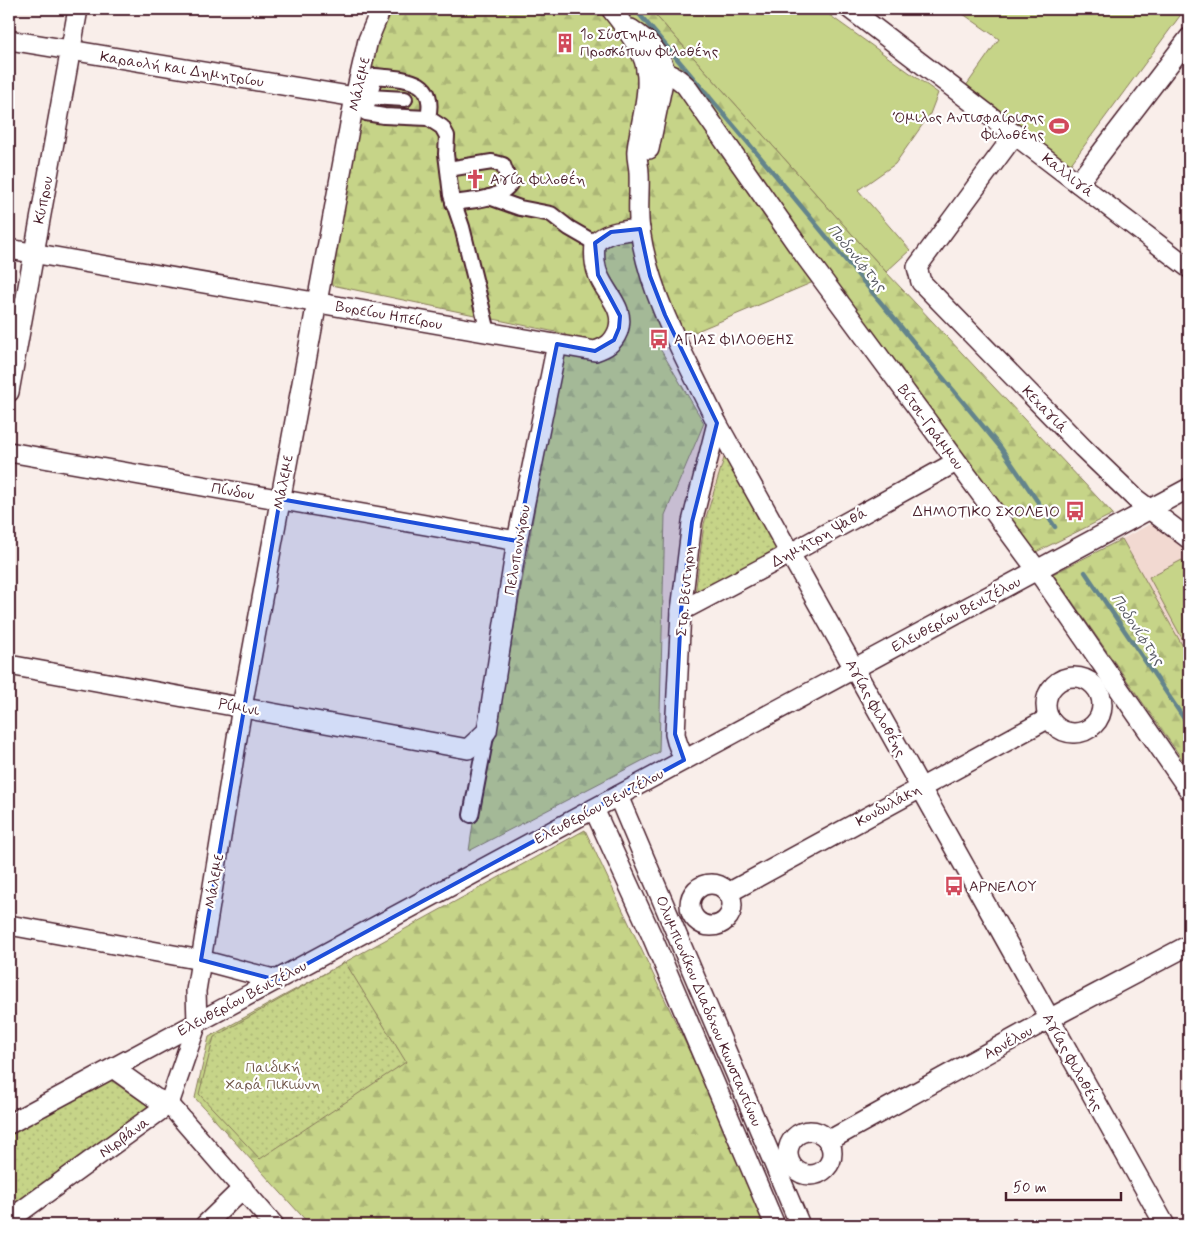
<svg xmlns="http://www.w3.org/2000/svg" width="1198" height="1234" font-family="Mynerve,sans-serif">
<style>
.built{fill:#f2d9d1}
.green{fill:#c6d488;stroke:#887a5a}
.forest{fill:url(#forest-firs);stroke:#887a5a}
.park{fill:url(#park-dots);stroke:#887a5a}
.lines{fill:none;stroke-linecap:round;stroke-linejoin:round}
.stream{stroke:#64848c;stroke-width:4.5}
.pedestrian-casing{stroke:#4a1f2b;stroke-width:18}
.minor-casing{stroke:#4a1f2b;stroke-width:22}
.pedestrian{stroke:#fff;stroke-width:14}
.minor{stroke:#fff;stroke-width:19}
.marked{fill:#1d4ed8;fill-opacity:0.2;stroke:#1d4ed8;stroke-width:4;stroke-linejoin:round}
.labels{text-anchor:middle;stroke-width:4.5;stroke-linejoin:round;paint-order:stroke}
.poi-label{font-size:15px;fill:#4a1f2b;stroke:#fff;text-anchor:start}
.street-label{font-size:15px;fill:#4a1f2b;stroke:#fff}
.park-label{font-size:15px;fill:#6f5547;stroke:#fff}
.water-label{font-size:16px;font-style:italic;fill:#595a64;stroke:#fff}
</style>
<defs>
<pattern id="forest-firs" width="22" height="20" patternUnits="userSpaceOnUse" patternTransform="scale(1.25)"><rect width="22" height="20" fill="#c6d488"/><path d="M5 1l3.5 6h-7zM16 11l3.5 6h-7z" fill="#acb676"/></pattern>
<pattern id="park-dots" width="8" height="8" patternUnits="userSpaceOnUse" patternTransform="scale(1.25)"><rect width="8" height="8" fill="#c6d488"/><path d="M2 2h.1M6 6h.1" fill="none" stroke="#acb676" stroke-width="1.8" stroke-linecap="round"/></pattern>
</defs>
<rect width="100%" height="100%" fill="#f9eeea"/>
<filter id="ink" filterUnits="userSpaceOnUse"><feTurbulence type="fractalNoise" baseFrequency=".02" numOctaves="2"/><feDisplacementMap in="SourceGraphic" scale="10" xChannelSelector="R" yChannelSelector="G"/><feConvolveMatrix kernelMatrix="1 2 1 2 8 2 1 2 1" color-interpolation-filters="sRGB"/></filter>
<g filter="url(#ink)">
<!-- built -->
<g class="built">
<path d="M 704,423 L 725,455 L 704,524 L 695,595 L 686,628 L 662,641 L 665,515 Z"/>
<path d="M 1156,521 L 1189,547 L 1189,657 L 1122,539 Z"/>
</g>
<!-- green -->
<g class="green">
<path d="M 650,9 L 821,9 L 938,93 L 930,114 L 895,164 L 858,190 L 910,250 L 886,272 Z"/>
<path d="M 956,9 L 1185,9 L 1070,165 L 966,86 L 999,39 Z"/>
<path d="M 1182,560 L 1189,573 L 1189,639 L 1184,642 L 1149,577 Z"/>
</g>
<!-- forest -->
<g class="forest">
<path d="M 388,9 L 650,9 L 886,272 L 1113,514 L 1034,553 L 830,275 L 659,347 L 704,423 L 665,515 L 659,752 L 469,851 L 482,760 L 495,738 L 565,334 L 327,284 L 370,50 Z"/>
<path d="M 1122,539 L 1189,657 L 1189,769 L 1053,574 Z"/>
<path d="M 585,830 L 719,1114 L 768,1225 L 310,1225 L 195,1098 L 209,1037 Z"/>
</g>
<!-- park -->
<g class="park">
<path d="M 725,455 L 778,550 L 695,595 L 704,524 Z"/>
<path d="M 345,962 L 406,1062 L 260,1159 L 199,1094 L 214,1037 Z"/>
<path d="M 106,1077 L 154,1110 L 9,1208 L 9,1135 Z"/>
</g>
<g class="lines">
<!-- stream -->
<g class="stream">
<path d="M 635,9 L 777,177 L 1001,448 L 1055,527"/>
<path d="M 1085,572 L 1189,726"/>
</g>
<defs>
<g id="pedestrian">
<path d="M 355,97 L 369,97 L 366,113 L 384,116 L 428,118 L 442,127 L 447,136 L 446,154 L 451,195 L 462,227 L 488,332"/>
<path d="M 405,99 L 369,97 L 375,76 C 405,79 437,78 428,118"/>
<path d="M 448,169 L 492,162 L 503,165 L 510,184 C 497,201 472,200 453,203"/>
<path d="M 489,197 L 520,208 L 551,214 L 569,228 L 595,243"/>
<path d="M 471,815 L 487,731"/>
</g>
<g id="minor">
<path d="M 611,9 C 622,23 638,43 644,60 C 653,88 640,122 637,150 C 636,158 639,165 639,173 C 640,192 637,211 640,230 C 650,299 687,360 717,423 L 1165,1225"/>
<path d="M 850,9 L 1189,268"/>
<path d="M 631,29 C 647,40 661,52 665,72 L 649,149"/>
<path d="M 9,40 L 355,97"/>
<path d="M 646,71 C 665,72 672,72 686,86 L 805,256 L 1037,570 L 1189,790"/>
<path d="M 1015,134 L 917,267 L 921,282 L 1083,448 L 1136,499 L 1189,539"/>
<path d="M 1078,183 L 1189,38"/>
<path d="M 9,249 L 595,351 C 607,347 613,343 618,331 C 626,308 605,294 598,274 C 594,264 594,254 595,243 C 608,231 623,231 640,229"/>
<path d="M 9,392 L 78,9"/>
<path d="M 9,452 L 517,541"/>
<path d="M 681,611 L 791,553 L 956,462"/>
<path d="M 9,665 L 468,749 L 487,731 L 517,541 L 557,344"/>
<circle cx="1074" cy="705" r="28"/>
<path d="M 684,760 L 677,742 L 675,734 L 681,611 L 692,522 L 717,423"/>
<path d="M 618,796 L 800,1225"/>
<path d="M 594,809 L 651,934 L 775,1225"/>
<circle cx="711" cy="905" r="21"/>
<path d="M 728,893 L 1049,718"/>
<path d="M 9,925 L 201,960 L 277,980"/>
<path d="M 113,1068 L 155,1098 L 169,1104 L 274,1225"/>
<path d="M 9,1124 L 1189,488"/>
<circle cx="810" cy="1153" r="22"/>
<path d="M 828,1141 L 1049,1019 L 1189,945"/>
<path d="M 9,1220 L 169,1104 L 197,1023 L 196,991 L 242,707 L 355,97 L 368,40 L 381,9"/>
<path d="M 205,1225 L 243,1188"/>
</g>
</defs>
<!-- pedestrian casing -->
<use href="#pedestrian" class="pedestrian-casing"/>
<!-- minor casing -->
<use href="#minor" class="minor-casing"/>
<!-- pedestrian -->
<use href="#pedestrian" class="pedestrian"/>
<!-- minor -->
<use href="#minor" class="minor"/>
</g>
</g>
<!-- marked area -->
<path class="marked" d="M 640,229 L 650,276 L 665,315 L 717,423 L 692,522 L 681,611 L 675,734 L 684,760 L 277,980 L 201,960 L 280,499 L 517,541 L 557,344 L 595,351 L 614,340 L 619,328 L 620,316 L 598,275 L 595,243 L 611,232 Z"/>
<!-- icons -->
<defs>
<symbol id="building-bare" viewBox="-9 -9 18 18"><path d="M-4-6H4V6H1V3H-1V6H-4ZM-2.5-4.3h1.7v1.8h-1.7ZM.8-4.3h1.7v1.8H.8ZM-2.5-1h1.7V.8h-1.7ZM.8-1h1.7V.8H.8Z" fill="#d1495b" stroke="#fff" stroke-width="2.5" paint-order="stroke"/></symbol>
<symbol id="stadium-bare" viewBox="-9 -9 18 18"><path d="M0-5a6.5 5 0 1 0 0 10a6.5 5 0 1 0 0-10ZM-3.5-1.8h7v3.6h-7Z" fill="#d1495b" stroke="#fff" stroke-width="2.5" paint-order="stroke"/></symbol>
<symbol id="church-bare" viewBox="-9 -9 18 18"><path d="M-1.2-6h2.4v3.5h3.3v2.4h-3.3V6h-2.4V-.1h-3.3v-2.4h3.3Z" fill="#d1495b" stroke="#fff" stroke-width="2.5" paint-order="stroke"/></symbol>
<symbol id="bus-bare" viewBox="-9 -9 18 18"><path d="M-5-6H5V4H4V6H2V4H-2V6H-4V4H-5ZM-3.5-4V0h7V-4ZM-3.5 1.2v1.5H-2V1.2ZM2 1.2v1.5H3.5V1.2Z" fill="#d1495b" stroke="#fff" stroke-width="2.5" paint-order="stroke"/></symbol>
</defs>
<g fill-rule="evenodd">
<use href="#building-bare" x="551" y="29" width="28" height="28"/>
<use href="#stadium-bare" x="1045" y="112" width="28" height="28"/>
<use href="#church-bare" x="461" y="165" width="28" height="28"/>
<use href="#bus-bare" x="645" y="325" width="28" height="28"/>
<use href="#bus-bare" x="1061" y="497" width="28" height="28"/>
<use href="#bus-bare" x="940" y="872" width="28" height="28"/>
</g>
<g class="labels">
<!-- poi labels -->
<g class="poi-label">
<text x="580" y="39">1ο Σύστημα<tspan x="580" dy="17">Προσκόπων Φιλοθέης</tspan></text>
<text x="1044" y="122" text-anchor="end">Όμιλος Αντισφαίρισης<tspan x="1044" dy="17">Φιλοθέης</tspan></text>
<text x="490" y="184">Αγία Φιλοθέη</text>
<text x="674" y="344">ΑΓΙΑΣ ΦΙΛΟΘΕΗΣ</text>
<text x="1060" y="516" text-anchor="end">ΔΗΜΟΤΙΚΟ ΣΧΟΛΕΙΟ</text>
<text x="969" y="891">ΑΡΝΕΛΟΥ</text>
</g>
<!-- street labels -->
<g class="street-label">
<text transform="translate(182 69) rotate(9)" y="5">Καραολή και Δημητρίου</text>
<text transform="translate(359 84) rotate(-78)" y="5">Μάλεμε</text>
<text transform="translate(1068 175) rotate(38)" y="5">Καλλιγά</text>
<text transform="translate(43 200) rotate(-79)" y="5">Κύπρου</text>
<text transform="translate(389 315) rotate(10)" y="5">Βορείου Ηπείρου</text>
<text transform="translate(1045 409) rotate(46)" y="5">Κεχαγιά</text>
<text transform="translate(931 427) rotate(54)" y="5">Βίτσι-Γράμμου</text>
<text transform="translate(283 482) rotate(-80)" y="5">Μάλεμε</text>
<text transform="translate(233 491) rotate(10)" y="5">Πίνδου</text>
<text transform="translate(819 537) rotate(-29)" y="5">Δημήτρη Ψαθά</text>
<text transform="translate(517 550) rotate(-80)" y="5">Πελοποννήσου</text>
<text transform="translate(685 591) rotate(-85)" y="5">Στρ. Βεντηρη</text>
<text transform="translate(956 614) rotate(-28)" y="5">Ελευθερίου Βενιζέλου</text>
<text transform="translate(239 707) rotate(10)" y="5">Ρίμινι</text>
<text transform="translate(876 708) rotate(61)" y="5">Αγίας Φιλοθέης</text>
<text transform="translate(888 805) rotate(-29)" y="5">Κονδυλάκη</text>
<text transform="translate(599 806) rotate(-28)" y="5">Ελευθερίου Βενιζέλου</text>
<text transform="translate(214 881) rotate(-81)" y="5">Μάλεμε</text>
<text transform="translate(242 998) rotate(-28)" y="5">Ελευθερίου Βενιζέλου</text>
<text transform="translate(709 1011) rotate(67)" y="5">Ολυμπιονίκου Διαδόχου Κωνσταντίνου</text>
<text transform="translate(1008 1042) rotate(-29)" y="5">Αρνέλου</text>
<text transform="translate(1073 1062) rotate(61)" y="5">Αγίας Φιλοθέης</text>
<text transform="translate(124 1137) rotate(-36)" y="5">Νιρβάνα</text>
</g>
<!-- park labels -->
<g class="park-label">
<text x="273" y="1072">Παιδική<tspan x="273" dy="17">Χαρά Πικιώνη</tspan></text>
</g>
<!-- water labels -->
<g class="water-label">
<text transform="translate(858 257) rotate(50)" y="6">Ποδονίφτης</text>
<text transform="translate(1139 629) rotate(56)" y="6">Ποδονίφτης</text>
</g>
</g>
<!-- margin -->
<rect width="1198" height="1234" fill="none" stroke="#fff" stroke-width="30"/>
<rect x="15" y="15" width="1168" height="1204" fill="none" stroke="#4a1f2b" stroke-width="2" filter="url(#ink)"/>
<!-- scale -->
<path d="M1006 1192v8h115v-8" fill="none" stroke="#4a1f2b" stroke-width="2.5"/>
<text x="1013" y="1192" font-size="15" fill="#4a1f2b" stroke="#ffffff" stroke-width="4" paint-order="stroke">50 m</text>
</svg>
